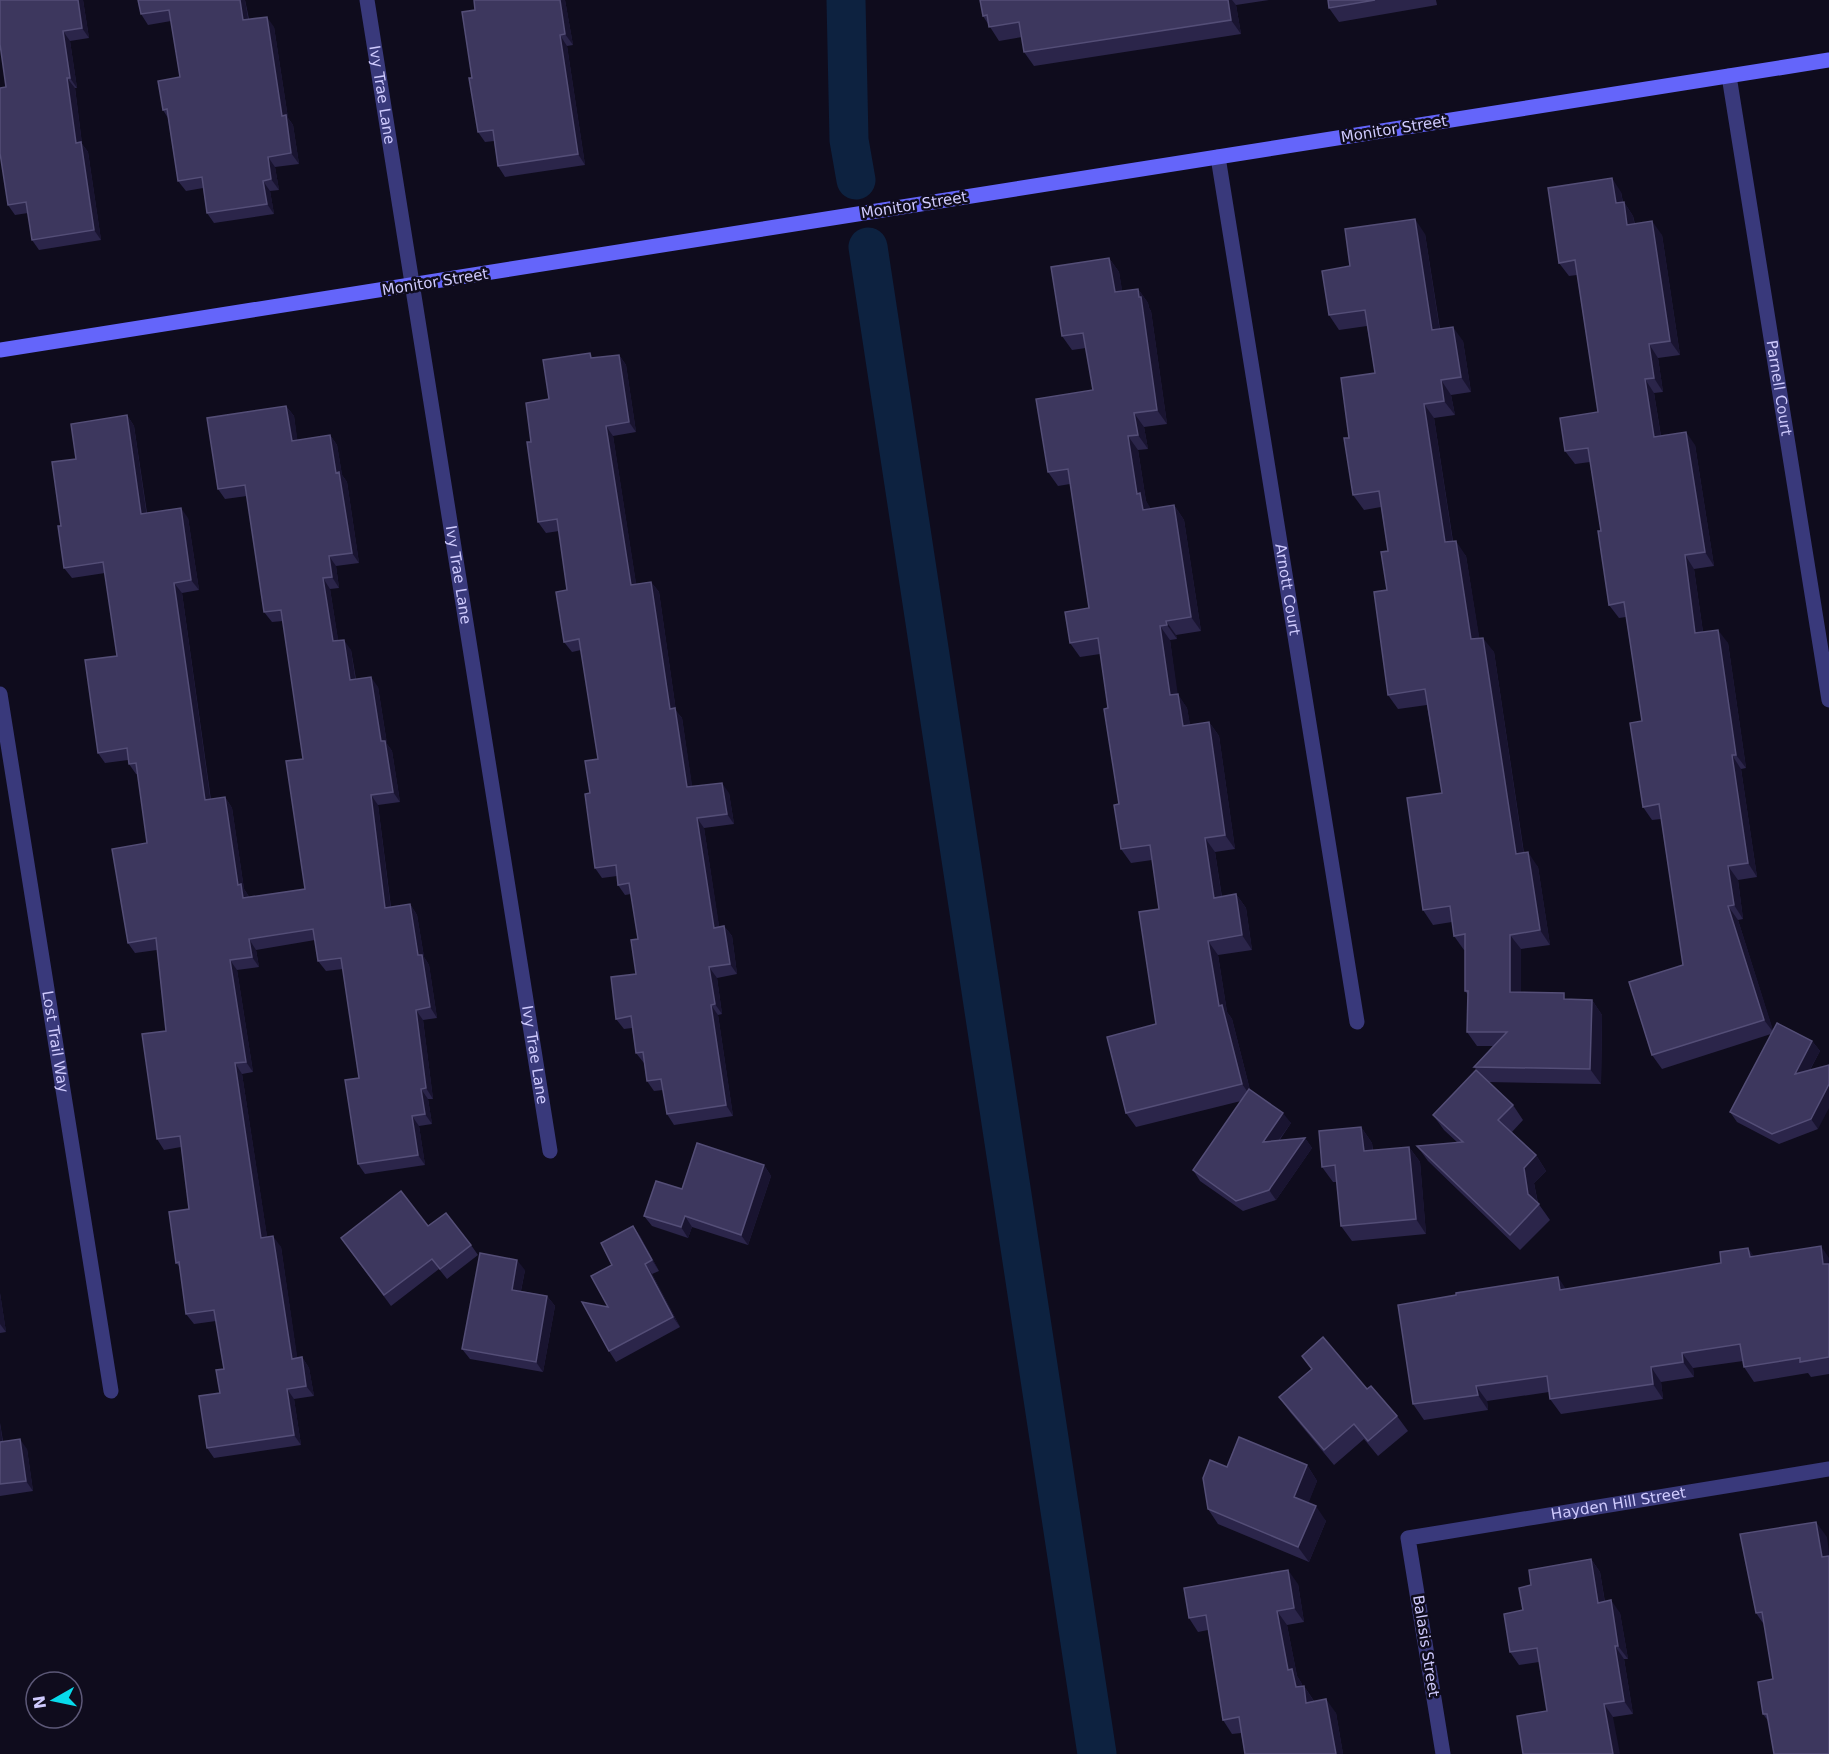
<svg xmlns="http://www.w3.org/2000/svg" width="1829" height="1754" font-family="'DejaVu Sans',sans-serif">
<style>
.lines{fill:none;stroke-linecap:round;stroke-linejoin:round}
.canal{stroke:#0d2240;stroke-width:39}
.street{stroke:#39397b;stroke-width:15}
.secondary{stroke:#6465fa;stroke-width:15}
.wall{fill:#2b254a}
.shaded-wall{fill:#191430}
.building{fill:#3d375e;stroke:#544e77;stroke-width:1.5}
.labels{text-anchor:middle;stroke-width:5;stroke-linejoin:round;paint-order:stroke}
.street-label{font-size:15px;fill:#cfcafd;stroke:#0f0c1d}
</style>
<rect width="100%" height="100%" fill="#0f0c1d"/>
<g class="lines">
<!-- canal -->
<g class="canal">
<path d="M 846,0 L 849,140 L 856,180"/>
<path d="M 868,247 L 1097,1754"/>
</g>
<!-- street -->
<g class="street">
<path id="s1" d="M 367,0 L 550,1151"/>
<path id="s2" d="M 1729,76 L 1829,700"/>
<path id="s3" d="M 1218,157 L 1357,1022"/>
<path id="s4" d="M 0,694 L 111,1391"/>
<path id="s5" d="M 1443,1754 L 1408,1538 L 1829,1469"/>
</g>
<!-- secondary -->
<path class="secondary" d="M 0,350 L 1829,60"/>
</g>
<!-- wall -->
<g class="wall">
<path d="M 83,0 L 89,38 L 70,41 L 77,88 L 75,88 L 82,144 L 88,152 L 101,240 L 39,250 L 32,240 L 28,213 L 15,215 L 8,205 L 6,87 Z"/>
<path d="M 138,0 L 245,0 L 249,19 L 274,27 L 288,118 L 293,125 L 299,164 L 275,167 L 279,190 L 270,191 L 274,214 L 214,223 L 207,213 L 203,188 L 186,191 L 178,181 L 168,118 L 163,110 L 180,77 L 171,21 L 148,25 L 141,14 Z"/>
<path d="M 565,0 L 573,45 L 567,46 L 585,165 L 505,177 L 498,166 L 494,141 L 485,142 L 478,132 L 472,78 Z"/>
<path d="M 980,0 L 1269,0 L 1236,5 L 1241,34 L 1034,66 L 1024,52 L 1022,37 L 999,41 L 983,16 Z"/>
<path d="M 1328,0 L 1436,0 L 1437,5 L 1339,22 L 1329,8 Z"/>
<path d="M 1621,192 L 1623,202 L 1624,202 L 1633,216 L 1635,224 L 1662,235 L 1680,355 L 1658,358 L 1663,392 L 1654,393 L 1661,436 L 1695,445 L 1714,566 L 1694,569 L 1703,632 L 1728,643 L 1746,768 L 1741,769 L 1757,877 L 1738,880 L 1743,919 L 1738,920 L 1773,1031 L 1812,1041 L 1820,1051 L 1810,1070 L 1818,1129 L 1779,1144 L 1737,1122 L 1730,1112 L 1771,1034 L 1662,1069 L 1652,1055 L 1683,965 L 1661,819 L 1652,820 L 1643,807 L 1642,721 L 1626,617 L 1619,618 L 1609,605 L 1601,531 L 1590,462 L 1575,464 L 1565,451 L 1598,412 L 1577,275 L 1569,276 L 1559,263 Z"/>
<path d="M 1425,234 L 1440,329 L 1463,341 L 1471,392 L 1451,395 L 1455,415 L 1434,418 L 1453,541 L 1466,556 L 1479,638 L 1494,652 L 1524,853 L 1538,867 L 1550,945 L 1521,949 L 1521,993 L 1569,1000 L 1592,1000 L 1602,1015 L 1601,1084 L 1488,1082 L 1513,1105 L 1523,1120 L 1512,1132 L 1536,1155 L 1546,1171 L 1534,1183 L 1538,1203 L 1550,1220 L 1520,1250 L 1428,1161 L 1417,1146 L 1458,1143 L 1444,1130 L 1433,1115 L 1477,1070 L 1474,1067 L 1493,1046 L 1477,1046 L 1467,1032 L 1468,995 L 1465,991 L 1465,950 L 1464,950 L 1454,936 L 1452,922 L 1433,925 L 1423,910 L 1442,793 L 1427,705 L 1398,709 L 1388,695 L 1387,590 L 1388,551 L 1381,507 L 1364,510 L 1353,495 L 1349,438 L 1375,373 L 1367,326 L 1339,330 L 1329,315 L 1350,266 Z"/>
<path d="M 1109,258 L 1119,272 L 1122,291 L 1138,289 L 1148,303 L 1149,308 L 1151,311 L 1167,424 L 1144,427 L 1148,449 L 1138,450 L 1146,501 L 1150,509 L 1174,505 L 1184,520 L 1201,631 L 1176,635 L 1177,639 L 1170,640 L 1177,694 L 1187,708 L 1190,725 L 1209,722 L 1219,736 L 1235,849 L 1215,852 L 1222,897 L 1236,894 L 1246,908 L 1252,950 L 1218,955 L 1227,1012 L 1232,1019 L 1250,1090 L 1291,1123 L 1279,1141 L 1305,1138 L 1312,1148 L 1276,1200 L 1243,1211 L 1200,1181 L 1193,1170 L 1241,1101 L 1136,1127 L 1126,1113 L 1156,1024 L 1159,909 L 1152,860 L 1131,863 L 1121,849 L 1119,804 L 1108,708 L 1100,654 L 1080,657 L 1070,643 L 1089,608 L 1070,484 L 1058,486 L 1048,472 L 1093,390 L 1086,348 L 1072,350 L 1062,336 Z"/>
<path d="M 619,355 L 626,365 L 636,432 L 613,436 L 636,584 L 651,582 L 659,592 L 676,711 L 682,718 L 692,787 L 729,793 L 734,824 L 704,828 L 719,927 L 724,926 L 732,936 L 737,974 L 717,978 L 722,1014 L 718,1015 L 733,1116 L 674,1125 L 667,1114 L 663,1090 L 654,1091 L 647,1081 L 644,1063 L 636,1053 L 632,1028 L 624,1029 L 616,1019 L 636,974 L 638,939 L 631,894 L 625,895 L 618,885 L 617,876 L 602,878 L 595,868 L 590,793 L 598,759 L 581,650 L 572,652 L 564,642 L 567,590 L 559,531 L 546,533 L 538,522 L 549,399 L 594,358 Z"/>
<path d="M 286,406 L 294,416 L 297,440 L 330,435 L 337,445 L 342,475 L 347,482 L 359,563 L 336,566 L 339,588 L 330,589 L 338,640 L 351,650 L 356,679 L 378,687 L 387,744 L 392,751 L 400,802 L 378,805 L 391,907 L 410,904 L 417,915 L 424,957 L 429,965 L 437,1018 L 423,1020 L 433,1099 L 428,1099 L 432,1124 L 419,1126 L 425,1165 L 365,1174 L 358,1164 L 359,1078 L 343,969 L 326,971 L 318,961 L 315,940 L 256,950 L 259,967 L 237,970 L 253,1072 L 242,1074 L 267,1237 L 281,1247 L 297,1358 L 302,1357 L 309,1368 L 314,1396 L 294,1399 L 301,1445 L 214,1458 L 207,1448 L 220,1393 L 224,1369 L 216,1321 L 194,1324 L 186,1314 L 180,1267 L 176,1263 L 189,1209 L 181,1147 L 164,1150 L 157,1139 L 166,1031 L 157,950 L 135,953 L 128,943 L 147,843 L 138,774 L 136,774 L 129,764 L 128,760 L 105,763 L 98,753 L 117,656 L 105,573 L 72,578 L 64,568 L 61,526 L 76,459 L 127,415 L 134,426 L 147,513 L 188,518 L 199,590 L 182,593 L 211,800 L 225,797 L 232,808 L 244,889 L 248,895 L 249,897 L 305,889 L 303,759 L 283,621 L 272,622 L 264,612 L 247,496 L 225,499 L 218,489 Z"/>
<path d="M 1361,1127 L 1372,1143 L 1373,1150 L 1409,1147 L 1420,1162 L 1426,1234 L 1352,1241 L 1341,1226 L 1337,1182 L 1333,1182 L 1322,1167 Z"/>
<path d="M 764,1165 L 771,1176 L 748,1245 L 692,1227 L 688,1238 L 652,1226 L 644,1216 L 682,1189 Z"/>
<path d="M 428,1226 L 471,1245 L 478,1255 L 447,1279 L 439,1269 L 391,1306 L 348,1248 Z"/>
<path d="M 633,1226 L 640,1236 L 659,1271 L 652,1274 L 680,1327 L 616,1362 L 609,1351 L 612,1265 Z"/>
<path d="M 1755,1257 L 1829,1258 L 1829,1374 L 1811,1377 L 1808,1373 L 1754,1382 L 1744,1367 L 1743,1361 L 1693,1368 L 1694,1377 L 1661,1382 L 1663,1399 L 1561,1414 L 1550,1399 L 1549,1392 L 1487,1401 L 1488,1410 L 1424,1420 L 1413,1404 L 1456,1295 L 1566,1289 L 1721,1263 Z"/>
<path d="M 525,1270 L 521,1291 L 547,1296 L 555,1306 L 543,1372 L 470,1359 L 462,1349 Z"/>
<path d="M 0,1293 L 6,1332 L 0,1333 Z"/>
<path d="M 1302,1356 L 1367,1389 L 1397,1416 L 1408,1431 L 1378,1456 L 1364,1439 L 1334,1465 L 1290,1412 L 1279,1397 L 1312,1369 Z"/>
<path d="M 0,1423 L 3,1441 L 27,1449 L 33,1491 L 0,1496 Z"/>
<path d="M 1307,1465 L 1317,1481 L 1308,1503 L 1326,1521 L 1309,1562 L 1218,1524 L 1208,1509 L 1227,1467 Z"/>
<path d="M 1827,1537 L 1768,1721 L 1763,1714 L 1773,1679 L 1765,1626 L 1756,1613 Z"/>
<path d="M 1591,1559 L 1600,1572 L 1605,1602 L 1620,1613 L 1628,1659 L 1624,1659 L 1633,1714 L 1613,1717 L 1547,1711 L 1539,1662 L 1519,1665 L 1510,1652 L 1531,1585 Z"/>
<path d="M 1298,1584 L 1304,1622 L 1287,1625 L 1297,1676 L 1302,1684 L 1302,1686 L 1304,1686 L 1314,1701 L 1336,1713 L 1343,1754 L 1245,1754 L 1241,1733 L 1232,1734 L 1223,1720 L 1208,1630 L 1198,1632 L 1189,1618 Z"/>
</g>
<!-- shaded-wall -->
<g class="shaded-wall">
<path d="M 78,0 L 83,0 L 89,38 L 82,28 Z"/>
<path d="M 240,0 L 245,0 L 250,31 L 243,20 Z"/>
<path d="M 560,0 L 565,0 L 573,45 L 565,34 Z"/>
<path d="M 1228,0 L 1232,0 L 1236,5 L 1241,34 L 1231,20 Z"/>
<path d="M 267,17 L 274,27 L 288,118 L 293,125 L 299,164 L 291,153 L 282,116 Z"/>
<path d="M 63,31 L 70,41 L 77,88 L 70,78 Z"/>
<path d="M 560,35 L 567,46 L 585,165 L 578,154 Z"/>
<path d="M 67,78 L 75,88 L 82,144 L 88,152 L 101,240 L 94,230 L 76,143 Z"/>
<path d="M 268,157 L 275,167 L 279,190 L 271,179 Z"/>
<path d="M 1612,178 L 1621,192 L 1625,217 L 1616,203 Z"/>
<path d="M 263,181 L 270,191 L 274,214 L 267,204 Z"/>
<path d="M 1624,202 L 1633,216 L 1637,239 L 1627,225 Z"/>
<path d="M 1415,219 L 1425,234 L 1442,345 L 1432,330 Z"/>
<path d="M 1652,221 L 1662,235 L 1680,355 L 1670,341 Z"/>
<path d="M 1109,258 L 1119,272 L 1125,307 L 1115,292 Z"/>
<path d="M 1138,289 L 1148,303 L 1149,308 L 1151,311 L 1167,424 L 1157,410 Z"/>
<path d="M 1453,327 L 1463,341 L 1471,392 L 1461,377 Z"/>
<path d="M 1649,344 L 1658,358 L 1663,392 L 1654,378 Z"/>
<path d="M 619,355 L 626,365 L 636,432 L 629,422 Z"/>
<path d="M 1645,379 L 1654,393 L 1663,450 L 1654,437 Z"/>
<path d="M 1441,380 L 1451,395 L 1455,415 L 1444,401 Z"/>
<path d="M 1424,404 L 1434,418 L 1455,557 L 1445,542 Z"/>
<path d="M 286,406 L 294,416 L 299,451 L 292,441 Z"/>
<path d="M 1134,413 L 1144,427 L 1148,449 L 1138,435 Z"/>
<path d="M 127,415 L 134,426 L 148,524 L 141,514 Z"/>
<path d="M 606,426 L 613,436 L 638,596 L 631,585 Z"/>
<path d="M 1686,432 L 1695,445 L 1714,566 L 1705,552 Z"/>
<path d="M 330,435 L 337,445 L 342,475 L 347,482 L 359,563 L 352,553 L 336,473 Z"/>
<path d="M 1128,436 L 1138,450 L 1146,501 L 1150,507 L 1153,524 L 1143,510 L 1137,494 Z"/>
<path d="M 1174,505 L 1184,520 L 1201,631 L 1191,617 Z"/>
<path d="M 181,508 L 188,518 L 199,590 L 191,580 Z"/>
<path d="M 1456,541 L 1466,556 L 1482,654 L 1471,639 Z"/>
<path d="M 1685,555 L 1694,569 L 1705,646 L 1695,633 Z"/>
<path d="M 329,556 L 336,566 L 339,588 L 332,577 Z"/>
<path d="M 323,578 L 330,589 L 340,652 L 333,641 Z"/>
<path d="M 651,582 L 659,592 L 676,711 L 682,718 L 694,798 L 687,787 L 670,709 Z"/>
<path d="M 174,583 L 182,593 L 212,811 L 205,800 Z"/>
<path d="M 1166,621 L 1176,635 L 1177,639 L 1167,625 Z"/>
<path d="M 1160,626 L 1170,640 L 1180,709 L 1170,695 Z"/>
<path d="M 1718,630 L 1728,643 L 1746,768 L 1736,755 Z"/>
<path d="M 1483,638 L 1494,652 L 1526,869 L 1516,854 Z"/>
<path d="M 344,640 L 351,650 L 357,691 L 350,680 Z"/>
<path d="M 371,677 L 378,687 L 387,744 L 392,751 L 400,802 L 393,792 L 381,741 Z"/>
<path d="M 1178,694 L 1187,708 L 1193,740 L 1183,726 Z"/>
<path d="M 1209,722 L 1219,736 L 1235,849 L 1225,835 Z"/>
<path d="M 1732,755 L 1741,769 L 1757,877 L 1748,863 Z"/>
<path d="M 722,783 L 729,793 L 734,824 L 727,814 Z"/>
<path d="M 371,795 L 378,805 L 392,918 L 385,908 Z"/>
<path d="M 225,797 L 232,808 L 244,889 L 248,895 L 250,908 L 243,898 L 238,885 Z"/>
<path d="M 697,818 L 704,828 L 721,938 L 714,928 Z"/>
<path d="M 1205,838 L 1215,852 L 1224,912 L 1214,898 Z"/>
<path d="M 1528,852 L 1538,867 L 1550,945 L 1540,930 Z"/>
<path d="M 1728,866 L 1738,880 L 1743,919 L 1734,905 Z"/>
<path d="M 1236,894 L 1246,908 L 1252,950 L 1242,935 Z"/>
<path d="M 410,904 L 417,915 L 424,957 L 429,965 L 437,1018 L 430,1007 L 418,955 Z"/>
<path d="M 1728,906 L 1738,920 L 1774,1033 L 1764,1020 Z"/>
<path d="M 724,926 L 732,936 L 737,974 L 730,964 Z"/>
<path d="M 1510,935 L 1521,949 L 1521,1007 L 1510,992 Z"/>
<path d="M 249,939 L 256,950 L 259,967 L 252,957 Z"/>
<path d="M 1208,941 L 1218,955 L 1227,1012 L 1232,1019 L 1252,1098 L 1242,1084 L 1219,1006 Z"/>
<path d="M 230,960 L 237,970 L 253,1072 L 246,1062 Z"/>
<path d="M 709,967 L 717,978 L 722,1014 L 715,1004 Z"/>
<path d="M 1592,1000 L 1602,1015 L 1601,1084 L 1590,1069 Z"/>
<path d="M 711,1005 L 718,1015 L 733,1116 L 726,1105 Z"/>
<path d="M 416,1010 L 423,1020 L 433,1099 L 426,1088 Z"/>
<path d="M 1812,1041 L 1820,1051 L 1802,1084 L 1795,1074 Z"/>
<path d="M 235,1063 L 242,1074 L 269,1249 L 261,1238 Z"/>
<path d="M 1829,1084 L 1829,1108 L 1818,1129 L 1811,1119 Z"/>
<path d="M 421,1089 L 428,1099 L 432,1124 L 425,1114 Z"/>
<path d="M 1283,1113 L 1291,1123 L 1270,1152 L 1263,1142 Z"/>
<path d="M 412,1116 L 419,1126 L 425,1165 L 418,1155 Z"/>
<path d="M 1361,1127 L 1372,1143 L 1374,1166 L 1364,1151 Z"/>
<path d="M 1305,1138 L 1312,1148 L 1276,1200 L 1269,1190 Z"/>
<path d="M 1409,1147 L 1420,1162 L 1426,1234 L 1416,1219 Z"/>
<path d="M 1536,1155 L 1546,1171 L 1534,1183 L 1538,1205 L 1528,1194 L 1524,1168 Z"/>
<path d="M 764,1165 L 771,1176 L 748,1245 L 741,1235 Z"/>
<path d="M 685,1216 L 692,1227 L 688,1238 L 681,1227 Z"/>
<path d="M 633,1226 L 640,1236 L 659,1271 L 652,1260 Z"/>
<path d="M 273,1236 L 281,1247 L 299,1369 L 292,1359 Z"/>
<path d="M 1821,1246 L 1829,1258 L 1829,1273 L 1823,1264 Z"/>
<path d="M 1748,1248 L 1759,1263 L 1750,1257 Z"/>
<path d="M 517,1260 L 525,1270 L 519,1300 L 512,1290 Z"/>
<path d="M 645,1264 L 652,1274 L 680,1327 L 673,1317 Z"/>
<path d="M 1558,1277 L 1568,1292 L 1560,1290 Z"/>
<path d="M 0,1293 L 6,1332 L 0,1324 Z"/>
<path d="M 547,1296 L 555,1306 L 543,1372 L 536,1362 Z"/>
<path d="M 1682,1353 L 1693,1368 L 1694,1377 L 1683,1362 Z"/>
<path d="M 302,1357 L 309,1368 L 314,1396 L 306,1386 Z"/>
<path d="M 1651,1367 L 1661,1382 L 1663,1399 L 1653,1384 Z"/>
<path d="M 1476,1386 L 1487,1401 L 1488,1410 L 1478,1395 Z"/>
<path d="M 287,1389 L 294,1399 L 301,1445 L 294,1435 Z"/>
<path d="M 0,1423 L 4,1452 L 0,1446 Z"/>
<path d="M 20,1439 L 27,1449 L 33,1491 L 26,1481 Z"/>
<path d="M 1307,1465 L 1317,1481 L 1305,1512 L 1294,1497 Z"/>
<path d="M 1316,1506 L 1326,1521 L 1309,1562 L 1298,1547 Z"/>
<path d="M 1816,1522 L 1827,1537 L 1829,1552 L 1829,1568 L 1822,1557 Z"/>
<path d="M 1591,1559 L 1600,1572 L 1607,1616 L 1598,1603 Z"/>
<path d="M 1288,1570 L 1298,1584 L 1304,1622 L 1294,1608 Z"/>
<path d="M 1611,1600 L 1620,1613 L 1628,1659 L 1618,1646 Z"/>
<path d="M 1277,1611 L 1287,1625 L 1297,1676 L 1302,1684 L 1305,1701 L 1296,1687 L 1288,1670 Z"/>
<path d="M 1615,1646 L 1624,1659 L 1633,1714 L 1624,1701 Z"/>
<path d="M 1304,1686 L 1313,1700 L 1316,1717 L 1306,1703 Z"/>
<path d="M 1326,1699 L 1336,1713 L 1343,1754 L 1336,1754 Z"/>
<path d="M 1604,1704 L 1613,1717 L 1620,1754 L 1613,1754 Z"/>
</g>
<!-- building -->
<g class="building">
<path d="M 0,0 L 78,0 L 82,28 L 63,31 L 70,78 L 67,78 L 76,143 L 81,142 L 94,230 L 32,240 L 26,202 L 8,205 L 0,153 L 0,88 L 6,87 L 0,44 Z"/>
<path d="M 138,0 L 240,0 L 243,20 L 267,17 L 282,116 L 286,115 L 291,153 L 268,157 L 271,179 L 263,181 L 267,204 L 207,213 L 202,177 L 178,181 L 167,109 L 163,110 L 158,81 L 180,77 L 169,10 L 141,14 Z"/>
<path d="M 474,0 L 560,0 L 565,34 L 560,35 L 578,154 L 498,166 L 493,130 L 478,132 L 469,78 L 472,78 L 462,12 L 475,10 Z"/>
<path d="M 980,0 L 1228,0 L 1231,20 L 1024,52 L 1019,22 L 989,27 L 987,15 L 983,16 Z"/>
<path d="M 1328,0 L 1375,0 L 1329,8 Z"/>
<path d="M 1612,178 L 1616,203 L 1624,202 L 1627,225 L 1652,221 L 1670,341 L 1649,344 L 1654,378 L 1645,379 L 1654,437 L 1686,432 L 1705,552 L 1685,555 L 1695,633 L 1718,630 L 1736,755 L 1732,755 L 1748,863 L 1728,866 L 1734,905 L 1728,906 L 1764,1020 L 1652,1055 L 1629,982 L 1683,965 L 1659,804 L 1643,807 L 1630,723 L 1642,721 L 1624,602 L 1609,605 L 1598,531 L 1601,531 L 1588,448 L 1565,451 L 1560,418 L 1598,412 L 1575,260 L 1559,263 L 1548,188 Z"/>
<path d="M 1415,219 L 1432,330 L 1453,327 L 1461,377 L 1441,380 L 1444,401 L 1424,404 L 1445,542 L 1456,541 L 1471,639 L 1483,638 L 1516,854 L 1528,852 L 1540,930 L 1510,935 L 1510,992 L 1564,993 L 1564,999 L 1592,1000 L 1590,1069 L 1474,1067 L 1507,1032 L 1467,1032 L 1468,991 L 1465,991 L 1465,934 L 1454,936 L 1450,906 L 1423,910 L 1407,798 L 1442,793 L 1425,689 L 1388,695 L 1374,592 L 1387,590 L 1381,552 L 1388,551 L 1379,491 L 1353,495 L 1344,438 L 1349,438 L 1341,378 L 1375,373 L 1365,310 L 1329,315 L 1322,271 L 1350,266 L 1345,229 Z"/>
<path d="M 1109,258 L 1115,292 L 1138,289 L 1139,297 L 1141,297 L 1157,410 L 1134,413 L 1138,435 L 1128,436 L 1137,494 L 1140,493 L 1143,510 L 1174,505 L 1191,617 L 1166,621 L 1167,625 L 1160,626 L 1170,695 L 1178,694 L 1183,726 L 1209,722 L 1225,835 L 1205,838 L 1214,898 L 1236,894 L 1242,935 L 1208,941 L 1219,1006 L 1222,1005 L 1242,1084 L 1126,1113 L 1107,1037 L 1156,1024 L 1139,912 L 1159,909 L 1150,845 L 1121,849 L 1114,805 L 1119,804 L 1104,709 L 1108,708 L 1098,638 L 1070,643 L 1065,612 L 1089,608 L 1068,469 L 1048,472 L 1036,399 L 1093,390 L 1083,333 L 1062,336 L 1051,267 Z"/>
<path d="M 590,353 L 591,358 L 619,355 L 629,422 L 606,426 L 631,585 L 651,582 L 670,709 L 675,708 L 687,787 L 722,783 L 727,814 L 697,818 L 714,928 L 724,926 L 730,964 L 709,967 L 715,1004 L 711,1005 L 726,1105 L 667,1114 L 661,1079 L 647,1081 L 643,1052 L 636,1053 L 631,1016 L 616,1019 L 611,977 L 636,974 L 631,940 L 638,939 L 629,883 L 618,885 L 616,865 L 595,868 L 585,794 L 590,793 L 585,761 L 598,759 L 579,639 L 564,642 L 556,592 L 567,590 L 557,519 L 538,522 L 527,442 L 531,442 L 526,403 L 549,399 L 543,360 Z"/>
<path d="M 286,406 L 292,441 L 330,435 L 336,473 L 339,472 L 352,553 L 329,556 L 332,577 L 323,578 L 333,641 L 344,640 L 350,680 L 371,677 L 381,741 L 385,741 L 393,792 L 371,795 L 385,908 L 410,904 L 418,955 L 422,955 L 430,1007 L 416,1010 L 426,1088 L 421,1089 L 425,1114 L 412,1116 L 418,1155 L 358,1164 L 345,1080 L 359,1078 L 341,958 L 318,961 L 313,929 L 249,939 L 252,957 L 230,960 L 246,1062 L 235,1063 L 261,1238 L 273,1236 L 292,1359 L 302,1357 L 306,1386 L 287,1389 L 294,1435 L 207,1448 L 199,1396 L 220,1393 L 216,1370 L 224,1369 L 214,1310 L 186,1314 L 179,1262 L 176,1263 L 169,1212 L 189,1209 L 180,1136 L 157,1139 L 142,1034 L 166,1031 L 156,938 L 128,943 L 112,849 L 147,843 L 136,763 L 129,764 L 127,748 L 98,753 L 85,660 L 117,656 L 103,562 L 64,568 L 58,526 L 61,526 L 52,462 L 76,459 L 71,424 L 127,415 L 141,514 L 181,508 L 191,580 L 174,583 L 205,800 L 225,797 L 238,885 L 241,884 L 243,898 L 305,889 L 286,761 L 303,759 L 281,610 L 264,612 L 245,485 L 218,489 L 207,418 Z"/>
<path d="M 1777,1023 L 1812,1041 L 1795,1074 L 1829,1065 L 1829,1084 L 1811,1119 L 1772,1134 L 1730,1112 Z"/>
<path d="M 1476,1070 L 1513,1105 L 1498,1120 L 1536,1155 L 1524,1168 L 1528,1194 L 1539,1204 L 1510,1235 L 1417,1146 L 1463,1142 L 1433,1115 Z"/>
<path d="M 1249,1089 L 1283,1113 L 1263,1142 L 1305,1138 L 1269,1190 L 1236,1201 L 1193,1170 Z"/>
<path d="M 1361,1127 L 1364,1151 L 1409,1147 L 1416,1219 L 1341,1226 L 1335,1165 L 1322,1167 L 1319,1131 Z"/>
<path d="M 697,1143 L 764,1165 L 741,1235 L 685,1216 L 681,1227 L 644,1216 L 656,1181 L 682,1189 Z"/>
<path d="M 401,1191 L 428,1226 L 446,1213 L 471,1245 L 440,1269 L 432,1259 L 384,1295 L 341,1238 Z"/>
<path d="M 633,1226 L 652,1260 L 645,1264 L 673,1317 L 609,1351 L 582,1302 L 608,1307 L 591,1276 L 612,1265 L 601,1243 Z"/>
<path d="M 1821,1246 L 1823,1264 L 1829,1264 L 1829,1357 L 1800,1362 L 1800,1358 L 1744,1367 L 1740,1344 L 1682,1353 L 1683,1362 L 1651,1367 L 1653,1384 L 1550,1399 L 1547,1376 L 1476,1386 L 1478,1395 L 1413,1404 L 1398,1305 L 1456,1295 L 1456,1293 L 1558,1277 L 1560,1290 L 1640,1277 L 1721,1263 L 1720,1252 L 1748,1248 L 1750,1257 Z"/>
<path d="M 480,1253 L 517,1260 L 512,1290 L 547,1296 L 536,1362 L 462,1349 Z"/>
<path d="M 1323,1337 L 1367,1389 L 1371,1386 L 1397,1416 L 1368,1441 L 1354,1424 L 1324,1450 L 1279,1397 L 1312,1369 L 1302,1356 Z"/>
<path d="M 1239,1437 L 1307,1465 L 1294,1497 L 1316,1506 L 1298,1547 L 1208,1509 L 1203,1478 L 1210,1460 L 1227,1467 Z"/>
<path d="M 20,1439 L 26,1481 L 0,1484 L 0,1442 Z"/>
<path d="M 1816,1522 L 1822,1557 L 1829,1556 L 1829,1754 L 1774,1754 L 1767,1714 L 1763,1714 L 1758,1682 L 1773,1679 L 1762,1612 L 1756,1613 L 1740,1534 Z"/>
<path d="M 1591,1559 L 1598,1603 L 1611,1600 L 1618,1646 L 1615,1646 L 1624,1701 L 1604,1704 L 1613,1754 L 1523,1754 L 1517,1716 L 1547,1711 L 1537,1648 L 1510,1652 L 1504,1614 L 1523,1610 L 1519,1588 L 1531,1585 L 1529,1570 Z"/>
<path d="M 1288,1570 L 1294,1608 L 1277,1611 L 1288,1670 L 1292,1669 L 1296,1687 L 1304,1686 L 1306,1703 L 1326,1699 L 1336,1754 L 1245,1754 L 1239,1717 L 1223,1720 L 1206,1615 L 1189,1618 L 1184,1588 Z"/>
</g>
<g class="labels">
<!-- street labels -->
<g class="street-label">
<text dy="5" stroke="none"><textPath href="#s1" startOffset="96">Ivy Trae Lane</textPath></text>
<text transform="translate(1394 129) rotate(-9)" y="5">Monitor Street</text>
<text transform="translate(914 205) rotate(-9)" y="5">Monitor Street</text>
<text transform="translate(435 282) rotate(-9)" y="5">Monitor Street</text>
<text dy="5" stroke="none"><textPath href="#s2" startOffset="316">Parnell Court</textPath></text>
<text dy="5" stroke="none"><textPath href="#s1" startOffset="582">Ivy Trae Lane</textPath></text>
<text dy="5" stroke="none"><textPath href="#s3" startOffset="438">Arnott Court</textPath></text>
<text dy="5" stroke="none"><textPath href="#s4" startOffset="352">Lost Trail Way</textPath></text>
<text dy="5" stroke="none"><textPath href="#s1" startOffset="1068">Ivy Trae Lane</textPath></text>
<text dy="5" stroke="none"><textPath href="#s5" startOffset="432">Hayden Hill Street</textPath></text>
<text transform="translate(1426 1646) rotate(81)" y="5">Balasis Street</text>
</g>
</g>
<!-- north arrow -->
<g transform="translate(54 1700) rotate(261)"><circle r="28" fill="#0f0c1d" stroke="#5c5877" stroke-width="1.5"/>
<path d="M0-4.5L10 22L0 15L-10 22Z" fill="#08dbec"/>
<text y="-9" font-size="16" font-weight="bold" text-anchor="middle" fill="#cfcafd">N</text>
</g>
</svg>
